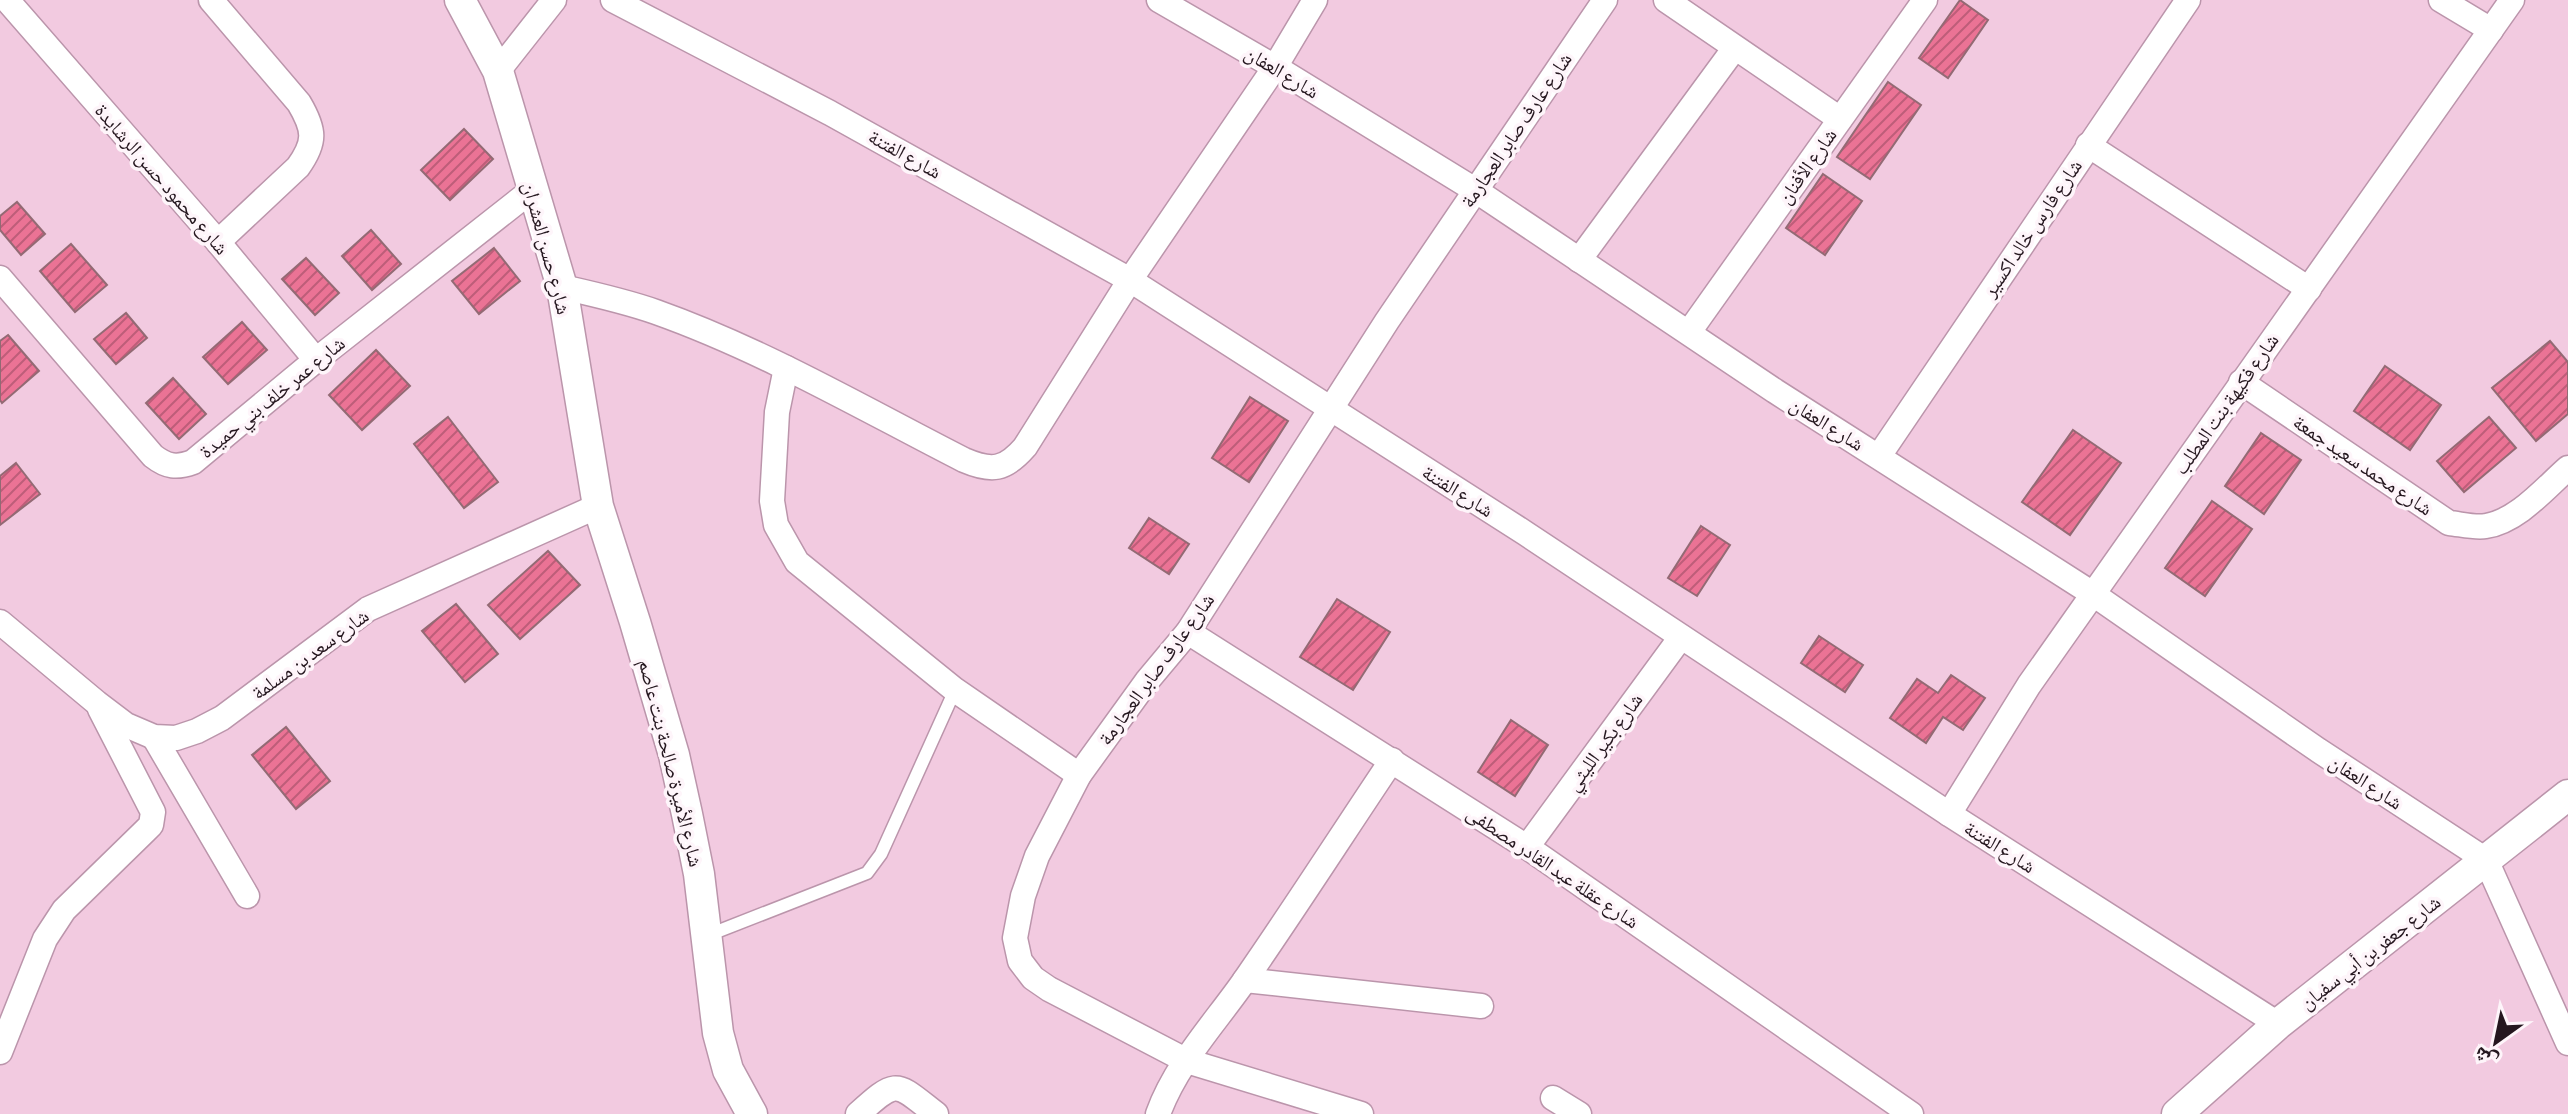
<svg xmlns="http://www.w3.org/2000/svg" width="2568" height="1114" font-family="'Asap Condensed','Noto Naskh Arabic',sans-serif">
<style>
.building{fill:url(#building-hatch);stroke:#936a74;stroke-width:2}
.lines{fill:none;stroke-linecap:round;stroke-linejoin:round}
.service-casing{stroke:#bb95ab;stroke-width:15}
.minor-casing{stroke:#bb95ab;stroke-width:27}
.tertiary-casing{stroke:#bb95ab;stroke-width:33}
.service{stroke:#fff;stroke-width:12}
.minor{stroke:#fff;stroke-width:24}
.tertiary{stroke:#fff;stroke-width:30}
.labels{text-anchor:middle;stroke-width:7;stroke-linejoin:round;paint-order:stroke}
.street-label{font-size:20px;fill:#25171f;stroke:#fef5fa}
</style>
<defs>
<pattern id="building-hatch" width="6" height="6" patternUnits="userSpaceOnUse" patternTransform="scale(2)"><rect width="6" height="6" fill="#eb7395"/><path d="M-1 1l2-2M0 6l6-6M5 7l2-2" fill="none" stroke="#be5d79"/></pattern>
</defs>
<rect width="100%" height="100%" fill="#f2cae0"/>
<!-- building -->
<g class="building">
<path d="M 1960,0 L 1988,20 L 1948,78 L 1919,58 Z"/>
<path d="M 1888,82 L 1921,105 L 1870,179 L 1837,157 Z"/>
<path d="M 464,129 L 493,159 L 450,200 L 421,170 Z"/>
<path d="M 1823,174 L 1862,201 L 1825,255 L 1786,228 Z"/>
<path d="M 17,202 L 45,234 L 21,255 L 0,230 L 0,216 Z"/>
<path d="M 371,230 L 401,264 L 372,290 L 342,256 Z"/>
<path d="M 71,244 L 107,285 L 75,312 L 40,271 Z"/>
<path d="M 494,248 L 520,281 L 479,314 L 452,281 Z"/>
<path d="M 306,258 L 339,293 L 315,315 L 282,279 Z"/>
<path d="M 126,313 L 147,338 L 116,364 L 94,339 Z"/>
<path d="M 242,322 L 267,350 L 228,384 L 203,357 Z"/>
<path d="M 8,335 L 39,371 L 2,403 L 0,400 L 0,341 Z"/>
<path d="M 2550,341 L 2568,362 L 2568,414 L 2536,441 L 2492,388 Z"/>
<path d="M 376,350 L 410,386 L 362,430 L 329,395 Z"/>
<path d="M 2385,366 L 2441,405 L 2410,450 L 2354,411 Z"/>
<path d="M 173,378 L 206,414 L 179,439 L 146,403 Z"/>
<path d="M 1250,397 L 1288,421 L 1249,482 L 1212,458 Z"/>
<path d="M 448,417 L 498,482 L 464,508 L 414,444 Z"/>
<path d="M 2489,417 L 2516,448 L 2464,492 L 2437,461 Z"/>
<path d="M 2073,430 L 2121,463 L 2070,535 L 2022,502 Z"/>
<path d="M 2261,433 L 2301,460 L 2264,514 L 2225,486 Z"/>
<path d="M 16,463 L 40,494 L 0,525 L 0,476 Z"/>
<path d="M 2212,501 L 2252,529 L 2205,596 L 2165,568 Z"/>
<path d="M 1149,518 L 1189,544 L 1169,574 L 1129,548 Z"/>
<path d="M 1701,526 L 1730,545 L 1697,596 L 1668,578 Z"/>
<path d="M 548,551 L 580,585 L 520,639 L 488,605 Z"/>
<path d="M 1337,599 L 1390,632 L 1353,690 L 1300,657 Z"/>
<path d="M 456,604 L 498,654 L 465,682 L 422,631 Z"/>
<path d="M 1819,636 L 1863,665 L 1845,692 L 1801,663 Z"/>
<path d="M 1951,675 L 1985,698 L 1963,730 L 1943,717 L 1926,743 L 1890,718 L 1917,679 L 1938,693 Z"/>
<path d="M 1511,720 L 1548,745 L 1515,796 L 1478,772 Z"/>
<path d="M 286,727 L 330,781 L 296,809 L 252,755 Z"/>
</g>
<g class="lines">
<defs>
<path id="service" d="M 706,936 L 867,873 L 881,854 L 955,690"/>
<g id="minor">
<path d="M 7,0 L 218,242 L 316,360"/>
<path d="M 211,0 L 299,103 C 315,130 316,142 298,167 L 218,242"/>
<path d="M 613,0 L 830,113 L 1130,280 L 1525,533 L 1949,814 L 2278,1024"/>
<path d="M 1159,0 L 1275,67 L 1475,190 L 1775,391 L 2093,594 L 2318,750 L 2486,860 L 2568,1043"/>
<path d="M 1666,0 L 1840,119"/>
<path d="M 2441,0 L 2491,30"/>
<path d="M 498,71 L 554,0"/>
<path d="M 2088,145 L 2309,289"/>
<path d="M 1579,260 L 1734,49"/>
<path d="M 0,278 L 153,456 C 167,467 177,468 193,462 L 316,360 L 532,190"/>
<path d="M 562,287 C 593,294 625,301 656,312 C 763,350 864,409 964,460 C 992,472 1005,470 1025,447 L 1130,280 L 1275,67 L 1315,0"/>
<path d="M 1689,332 L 1925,0"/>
<path d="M 786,368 L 777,412 L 772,501 L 776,525 L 797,562 L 955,690 L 1079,775"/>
<path d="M 2241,382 L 2449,523 C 2460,524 2475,528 2486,526 C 2518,521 2545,488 2568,468"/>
<path d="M 1879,456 L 2188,0"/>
<path d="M 0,622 L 97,703 L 126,725 L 154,737 L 176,738 L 197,731 L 222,718 L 368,609 L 598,506"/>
<path d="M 1188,632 L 1527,847 L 1911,1114"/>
<path d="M 154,737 L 247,896"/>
<path d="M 1949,814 L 2029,685 L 2512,0"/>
<path d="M 1527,847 L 1681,637"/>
<path d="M 1245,980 L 1481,1006"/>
<path d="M 0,1052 L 45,939 L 64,910 L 145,831 L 151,825 L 153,812 L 100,709"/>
<path d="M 1553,1098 L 1579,1114"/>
<path d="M 858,1114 C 898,1078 895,1082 936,1114"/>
<path d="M 1158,1114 C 1176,1064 1215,1023 1245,980 C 1295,908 1343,833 1392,760"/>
<path d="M 1361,1114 L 1187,1061 L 1049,989 L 1033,978 L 1020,961 L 1015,938 L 1023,896 L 1037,856 L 1079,775 L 1147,681 L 1188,632 L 1387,321 L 1605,0"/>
</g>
<g id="tertiary">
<path d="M 460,0 L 498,71 L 562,287 L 598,506 L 635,622 L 674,755 L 687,814 L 699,874 L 718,1033 L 728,1070 L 752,1114"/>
<path d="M 2177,1114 L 2278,1024 L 2568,795"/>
</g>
</defs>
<!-- service casing -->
<use href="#service" class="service-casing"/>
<!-- minor casing -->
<use href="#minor" class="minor-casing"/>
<!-- tertiary casing -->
<use href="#tertiary" class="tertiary-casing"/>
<!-- service -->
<use href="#service" class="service"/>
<!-- minor -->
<use href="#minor" class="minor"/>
<!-- tertiary -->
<use href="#tertiary" class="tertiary"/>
</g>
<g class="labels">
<!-- street labels -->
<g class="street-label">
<text transform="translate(1282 72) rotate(31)" y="7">شارع العفان</text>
<text transform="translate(1516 130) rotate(-56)" y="7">شارع عارف صابر العجارمة</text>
<text transform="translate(905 154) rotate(29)" y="7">شارع الفتنة</text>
<text transform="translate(1807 166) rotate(-55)" y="7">شارع الأفنان</text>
<text transform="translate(162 179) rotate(49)" y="7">شارع محمود حسن الرشايدة</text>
<text transform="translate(2032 228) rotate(-56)" y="7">شارع فارس خالد اكسير</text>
<text transform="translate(547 248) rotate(75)" y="7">شارع حسن العشران</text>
<text transform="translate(272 397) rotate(-39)" y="7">شارع عمر خلف بني حميدة</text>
<text transform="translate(2226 404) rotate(-55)" y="7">شارع فكيهة بنت المطلب</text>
<text transform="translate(1827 424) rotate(32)" y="7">شارع العفان</text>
<text transform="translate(2363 465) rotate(34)" y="7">شارع محمد سعيد جمعة</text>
<text transform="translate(1458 491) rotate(32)" y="7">شارع الفتنة</text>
<text transform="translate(310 654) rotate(-36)" y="7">شارع سعد بن مسلمة</text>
<text transform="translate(1156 669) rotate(-54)" y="7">شارع عارف صابر العجارمة</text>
<text transform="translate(1604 742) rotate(-54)" y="7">شارع بكير الليثي</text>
<text transform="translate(671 763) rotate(76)" y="7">شارع الأميرة صالحة بنت عاصم</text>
<text transform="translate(2366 782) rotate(33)" y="7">شارع العفان</text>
<text transform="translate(2000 847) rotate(32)" y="7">شارع الفتنة</text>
<text transform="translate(1553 867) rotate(34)" y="7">شارع عقلة عبد القادر مصطفى</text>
<text transform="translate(2370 952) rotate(-38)" y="7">شارع جعفر بن أبي سفيان</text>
</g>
</g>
<!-- north arrow -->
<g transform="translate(2496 1042) rotate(213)" stroke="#fef5fa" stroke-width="6" paint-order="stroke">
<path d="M0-6L14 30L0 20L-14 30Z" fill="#25171f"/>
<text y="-12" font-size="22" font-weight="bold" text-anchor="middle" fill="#25171f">ش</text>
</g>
</svg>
